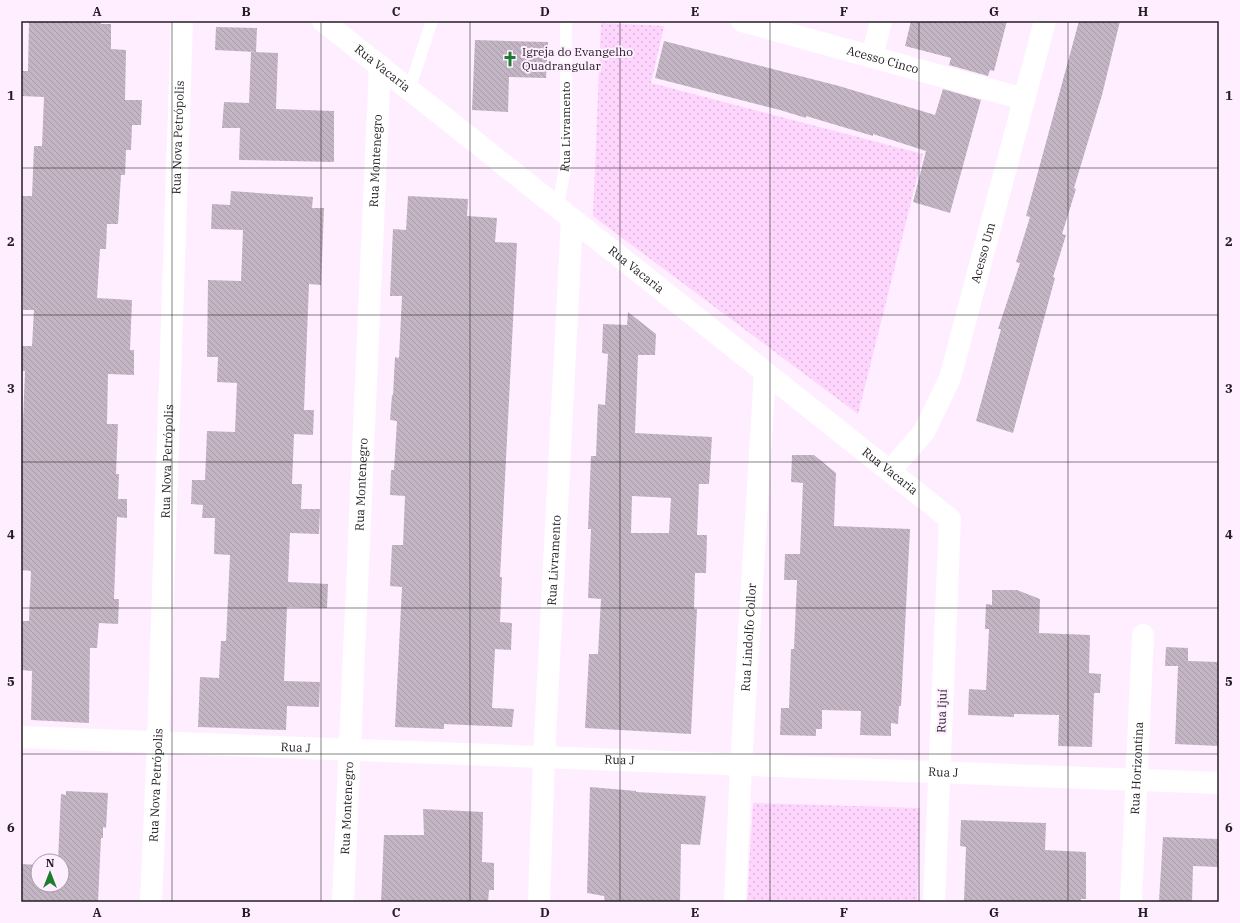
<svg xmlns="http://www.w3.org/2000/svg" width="1240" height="923" font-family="'IBM Plex Serif',serif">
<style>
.park{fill:url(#park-dots)}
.building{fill:url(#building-back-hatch);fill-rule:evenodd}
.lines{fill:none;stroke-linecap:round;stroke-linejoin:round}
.lane{stroke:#fff;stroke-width:12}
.street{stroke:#fff;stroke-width:22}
.grid{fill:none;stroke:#231d23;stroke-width:1;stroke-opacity:0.55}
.labels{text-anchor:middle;stroke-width:4;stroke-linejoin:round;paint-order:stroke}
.poi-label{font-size:12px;fill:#231d23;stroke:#fef;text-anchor:start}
.street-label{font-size:12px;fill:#231d23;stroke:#fef}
.neatline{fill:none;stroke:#231d23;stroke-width:1.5}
.grid-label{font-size:13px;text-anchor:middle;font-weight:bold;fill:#231d23}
</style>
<defs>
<pattern id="park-dots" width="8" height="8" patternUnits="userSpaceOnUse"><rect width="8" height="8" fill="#fdd5fd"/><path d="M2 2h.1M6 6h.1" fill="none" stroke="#d9b6d9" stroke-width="1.8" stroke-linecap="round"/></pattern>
<pattern id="building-back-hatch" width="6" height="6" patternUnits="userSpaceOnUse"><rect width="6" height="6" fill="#c4b5c4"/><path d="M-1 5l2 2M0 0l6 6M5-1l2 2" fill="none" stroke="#a89ba8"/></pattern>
</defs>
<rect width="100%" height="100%" fill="#fef"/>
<!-- park -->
<g class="park">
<path d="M 601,23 L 664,26 L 651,83 L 923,154 L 858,414 L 593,216 Z"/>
<path d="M 753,803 L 920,808 L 917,902 L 747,902 Z"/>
</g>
<!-- building -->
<g class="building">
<path d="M 29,21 L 101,21 L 101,24 L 111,24 L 111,49 L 126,50 L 125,100 L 142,100 L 141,125 L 132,125 L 131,150 L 126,150 L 125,175 L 121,175 L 118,224 L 107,224 L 106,249 L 100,249 L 97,298 L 132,300 L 130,350 L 134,350 L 134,375 L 108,374 L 107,424 L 118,424 L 116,474 L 119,474 L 118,499 L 127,499 L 127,518 L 117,517 L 114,599 L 119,599 L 118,624 L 99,623 L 97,648 L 90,648 L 89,723 L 31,720 L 32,671 L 21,670 L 21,621 L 29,621 L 31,571 L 21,570 L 21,470 L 25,371 L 21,371 L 21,346 L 32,346 L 34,310 L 23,310 L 23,296 L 21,296 L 21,196 L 32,196 L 34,146 L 42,146 L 44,97 L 21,96 L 21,71 L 28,71 Z"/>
<path d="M 911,21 L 1007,21 L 994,71 L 990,70 L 988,76 L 949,65 L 951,58 L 905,46 Z"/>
<path d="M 1079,21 L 1120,21 L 1102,95 L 1074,188 L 1076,189 L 1062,234 L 1066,235 L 1053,277 L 1055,278 L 1013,433 L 976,421 L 1001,329 L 998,329 L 1020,263 L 1016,262 L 1030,217 L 1026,216 Z"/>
<path d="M 216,27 L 257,28 L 256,52 L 215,50 Z"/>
<path d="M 475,40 L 548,42 L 546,78 L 509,77 L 508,112 L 472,110 Z"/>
<path d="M 664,41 L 839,86 L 935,115 L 943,89 L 981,100 L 950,213 L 913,202 L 926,151 L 873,134 L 873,136 L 806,116 L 806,118 L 780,110 L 655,78 Z"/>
<path d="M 251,52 L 278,53 L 276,109 L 334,111 L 334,162 L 239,160 L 240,128 L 222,128 L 224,102 L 249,103 Z"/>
<path d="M 231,191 L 313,197 L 312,208 L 324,208 L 321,285 L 309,284 L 304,410 L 314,410 L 313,435 L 294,434 L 292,484 L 302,484 L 301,509 L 320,509 L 319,534 L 290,533 L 288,582 L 328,584 L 327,608 L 287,607 L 284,681 L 320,682 L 319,707 L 287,706 L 286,730 L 198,727 L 200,677 L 219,678 L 221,641 L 226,641 L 230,555 L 214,554 L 215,518 L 202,518 L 203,505 L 191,504 L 192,480 L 205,480 L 207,431 L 235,432 L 237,383 L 217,382 L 218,357 L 207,357 L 208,280 L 241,281 L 243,230 L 211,229 L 212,204 L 230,205 Z"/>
<path d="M 408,196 L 468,199 L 467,216 L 497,218 L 495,242 L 517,243 L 500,577 L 502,577 L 500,622 L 512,623 L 511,650 L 495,649 L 492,708 L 514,709 L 512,727 L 444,724 L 444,729 L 395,727 L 402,587 L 390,586 L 392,545 L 403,545 L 405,496 L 390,495 L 391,470 L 394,470 L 397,421 L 390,420 L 392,395 L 393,395 L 395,357 L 399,358 L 402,296 L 390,296 L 393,229 L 406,230 Z"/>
<path d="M 628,312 L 656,334 L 655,355 L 638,355 L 635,433 L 712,437 L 709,484 L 699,484 L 697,535 L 707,535 L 706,573 L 695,573 L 694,609 L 697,609 L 691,734 L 585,728 L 589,654 L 598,654 L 601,599 L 588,598 L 591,529 L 588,529 L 591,456 L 596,456 L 598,404 L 605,405 L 608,354 L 602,353 L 603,324 L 627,325 ZM 632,496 L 671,498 L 669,533 L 631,533 Z"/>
<path d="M 792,455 L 814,455 L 836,473 L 834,526 L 910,529 L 901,706 L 899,706 L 898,724 L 891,723 L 891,736 L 860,735 L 861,711 L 822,710 L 822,729 L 816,729 L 816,736 L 780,735 L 781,708 L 789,708 L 791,649 L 794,649 L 797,580 L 784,580 L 785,554 L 800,554 L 803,483 L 791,482 Z"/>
<path d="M 992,590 L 1017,590 L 1040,599 L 1039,633 L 1090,635 L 1089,673 L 1101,674 L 1100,693 L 1094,693 L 1092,747 L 1058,746 L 1059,715 L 1014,714 L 1014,717 L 968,715 L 969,689 L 986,690 L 989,629 L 985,629 L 986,604 L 992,605 Z"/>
<path d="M 1166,647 L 1188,648 L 1188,661 L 1219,662 L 1219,746 L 1175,744 L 1178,666 L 1165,666 Z"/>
<path d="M 590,787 L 636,791 L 636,792 L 706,796 L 700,845 L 681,844 L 680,902 L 605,902 L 604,896 L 587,893 Z"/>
<path d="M 66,791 L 108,793 L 106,828 L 103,827 L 103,838 L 101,838 L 98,902 L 21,902 L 21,864 L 38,865 L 38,885 L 62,885 L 62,861 L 58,861 L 61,794 L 66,795 Z"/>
<path d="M 423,809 L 483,812 L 482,862 L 494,863 L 494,890 L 489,890 L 488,902 L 381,902 L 384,835 L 424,835 Z"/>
<path d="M 961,820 L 1046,823 L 1045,850 L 1086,852 L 1086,899 L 1081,899 L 1081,902 L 964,902 L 966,847 L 960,846 Z"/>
<path d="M 1163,837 L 1219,839 L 1219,867 L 1193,866 L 1192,902 L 1159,901 Z"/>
</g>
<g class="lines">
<!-- lane -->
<g class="lane">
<path d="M 409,90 L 432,21"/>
<path id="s1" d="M 558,207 L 566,162 L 566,21"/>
</g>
<!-- street -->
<g class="street">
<path id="s2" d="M 323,21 L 950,519 L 934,902"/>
<path id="s3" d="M 742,21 L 1024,99"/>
<path d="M 872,57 L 881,21"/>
<path id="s4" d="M 890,471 L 924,432 L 950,378 L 1045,21"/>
<path id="s5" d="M 21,737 L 1219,783"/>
<path id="s6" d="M 151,902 L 158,742 L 182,21"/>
<path id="s7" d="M 343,902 L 380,66"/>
<path id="s8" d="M 539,902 L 544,757 L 572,219"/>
<path id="s9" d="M 735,902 L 741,765 L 765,372"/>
<path id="s10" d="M 1131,902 L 1143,635"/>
</g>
</g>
<!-- grid -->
<path class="grid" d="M 172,21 L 172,902M 321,21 L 321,902M 470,21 L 470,902M 620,21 L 620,902M 770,21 L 770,902M 919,21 L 919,902M 1068,21 L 1068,902M 21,168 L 1219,168M 21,315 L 1219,315M 21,462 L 1219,462M 21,608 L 1219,608M 21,754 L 1219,754"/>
<!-- icons -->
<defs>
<symbol id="church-bare" viewBox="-9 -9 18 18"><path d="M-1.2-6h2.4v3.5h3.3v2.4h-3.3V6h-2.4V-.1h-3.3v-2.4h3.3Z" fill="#1d7d2e" stroke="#fef" stroke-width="2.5" paint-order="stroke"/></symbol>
</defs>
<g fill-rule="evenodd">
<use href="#church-bare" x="499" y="48" width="22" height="22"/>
</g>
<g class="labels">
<!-- poi labels -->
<g class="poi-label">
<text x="522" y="56">Igreja do Evangelho<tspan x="522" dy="14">Quadrangular</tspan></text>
</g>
<!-- street labels -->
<g class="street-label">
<text dy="4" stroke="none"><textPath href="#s3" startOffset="146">Acesso Cinco</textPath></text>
<text dy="4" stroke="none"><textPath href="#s2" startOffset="76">Rua Vacaria</textPath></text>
<text dy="4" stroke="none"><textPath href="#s1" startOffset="81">Rua Livramento</textPath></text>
<text dy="4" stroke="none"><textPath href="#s6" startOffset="765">Rua Nova Petrópolis</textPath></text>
<text dy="4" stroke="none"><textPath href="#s7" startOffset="742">Rua Montenegro</textPath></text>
<text dy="4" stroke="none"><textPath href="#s4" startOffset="241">Acesso Um</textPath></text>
<text dy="4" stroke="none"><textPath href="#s2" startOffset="400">Rua Vacaria</textPath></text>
<text dy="4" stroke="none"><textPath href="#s6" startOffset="441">Rua Nova Petrópolis</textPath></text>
<text dy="4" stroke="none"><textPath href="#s2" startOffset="724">Rua Vacaria</textPath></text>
<text dy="4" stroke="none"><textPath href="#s7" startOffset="418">Rua Montenegro</textPath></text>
<text dy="4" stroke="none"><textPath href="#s8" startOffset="342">Rua Livramento</textPath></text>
<text dy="4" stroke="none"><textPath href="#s9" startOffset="265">Rua Lindolfo Collor</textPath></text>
<text transform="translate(942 711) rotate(-88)" y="4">Rua Ijuí</text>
<text dy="4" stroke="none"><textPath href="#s5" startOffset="275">Rua J</textPath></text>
<text dy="4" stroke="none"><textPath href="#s5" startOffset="599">Rua J</textPath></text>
<text dy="4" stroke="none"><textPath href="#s10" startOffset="134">Rua Horizontina</textPath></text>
<text dy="4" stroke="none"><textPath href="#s5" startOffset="923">Rua J</textPath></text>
<text dy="4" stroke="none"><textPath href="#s6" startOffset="117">Rua Nova Petrópolis</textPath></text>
<text dy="4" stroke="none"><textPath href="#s7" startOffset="94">Rua Montenegro</textPath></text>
</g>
</g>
<!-- border -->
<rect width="1240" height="923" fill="none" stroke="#ffeeff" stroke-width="44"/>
<!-- north arrow -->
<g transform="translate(50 873)"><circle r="19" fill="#ffeeff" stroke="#a79aa7"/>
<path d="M0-3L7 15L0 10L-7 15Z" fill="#1d7d2e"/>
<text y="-6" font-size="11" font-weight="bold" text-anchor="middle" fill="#231d23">N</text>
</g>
<rect x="22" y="22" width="1196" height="879" class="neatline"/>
<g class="grid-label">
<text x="97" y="16">A</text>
<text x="246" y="16">B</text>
<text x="396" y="16">C</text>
<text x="545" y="16">D</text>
<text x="695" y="16">E</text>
<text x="844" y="16">F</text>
<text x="994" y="16">G</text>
<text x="1143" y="16">H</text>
<text x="11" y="100">1</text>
<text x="1229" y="100">1</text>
<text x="11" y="246">2</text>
<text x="1229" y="246">2</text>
<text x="11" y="393">3</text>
<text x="1229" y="393">3</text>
<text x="11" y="539">4</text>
<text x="1229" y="539">4</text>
<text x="11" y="686">5</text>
<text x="1229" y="686">5</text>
<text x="11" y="832">6</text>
<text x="1229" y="832">6</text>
<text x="97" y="917">A</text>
<text x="246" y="917">B</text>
<text x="396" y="917">C</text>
<text x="545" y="917">D</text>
<text x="695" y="917">E</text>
<text x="844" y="917">F</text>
<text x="994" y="917">G</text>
<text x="1143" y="917">H</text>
</g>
</svg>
